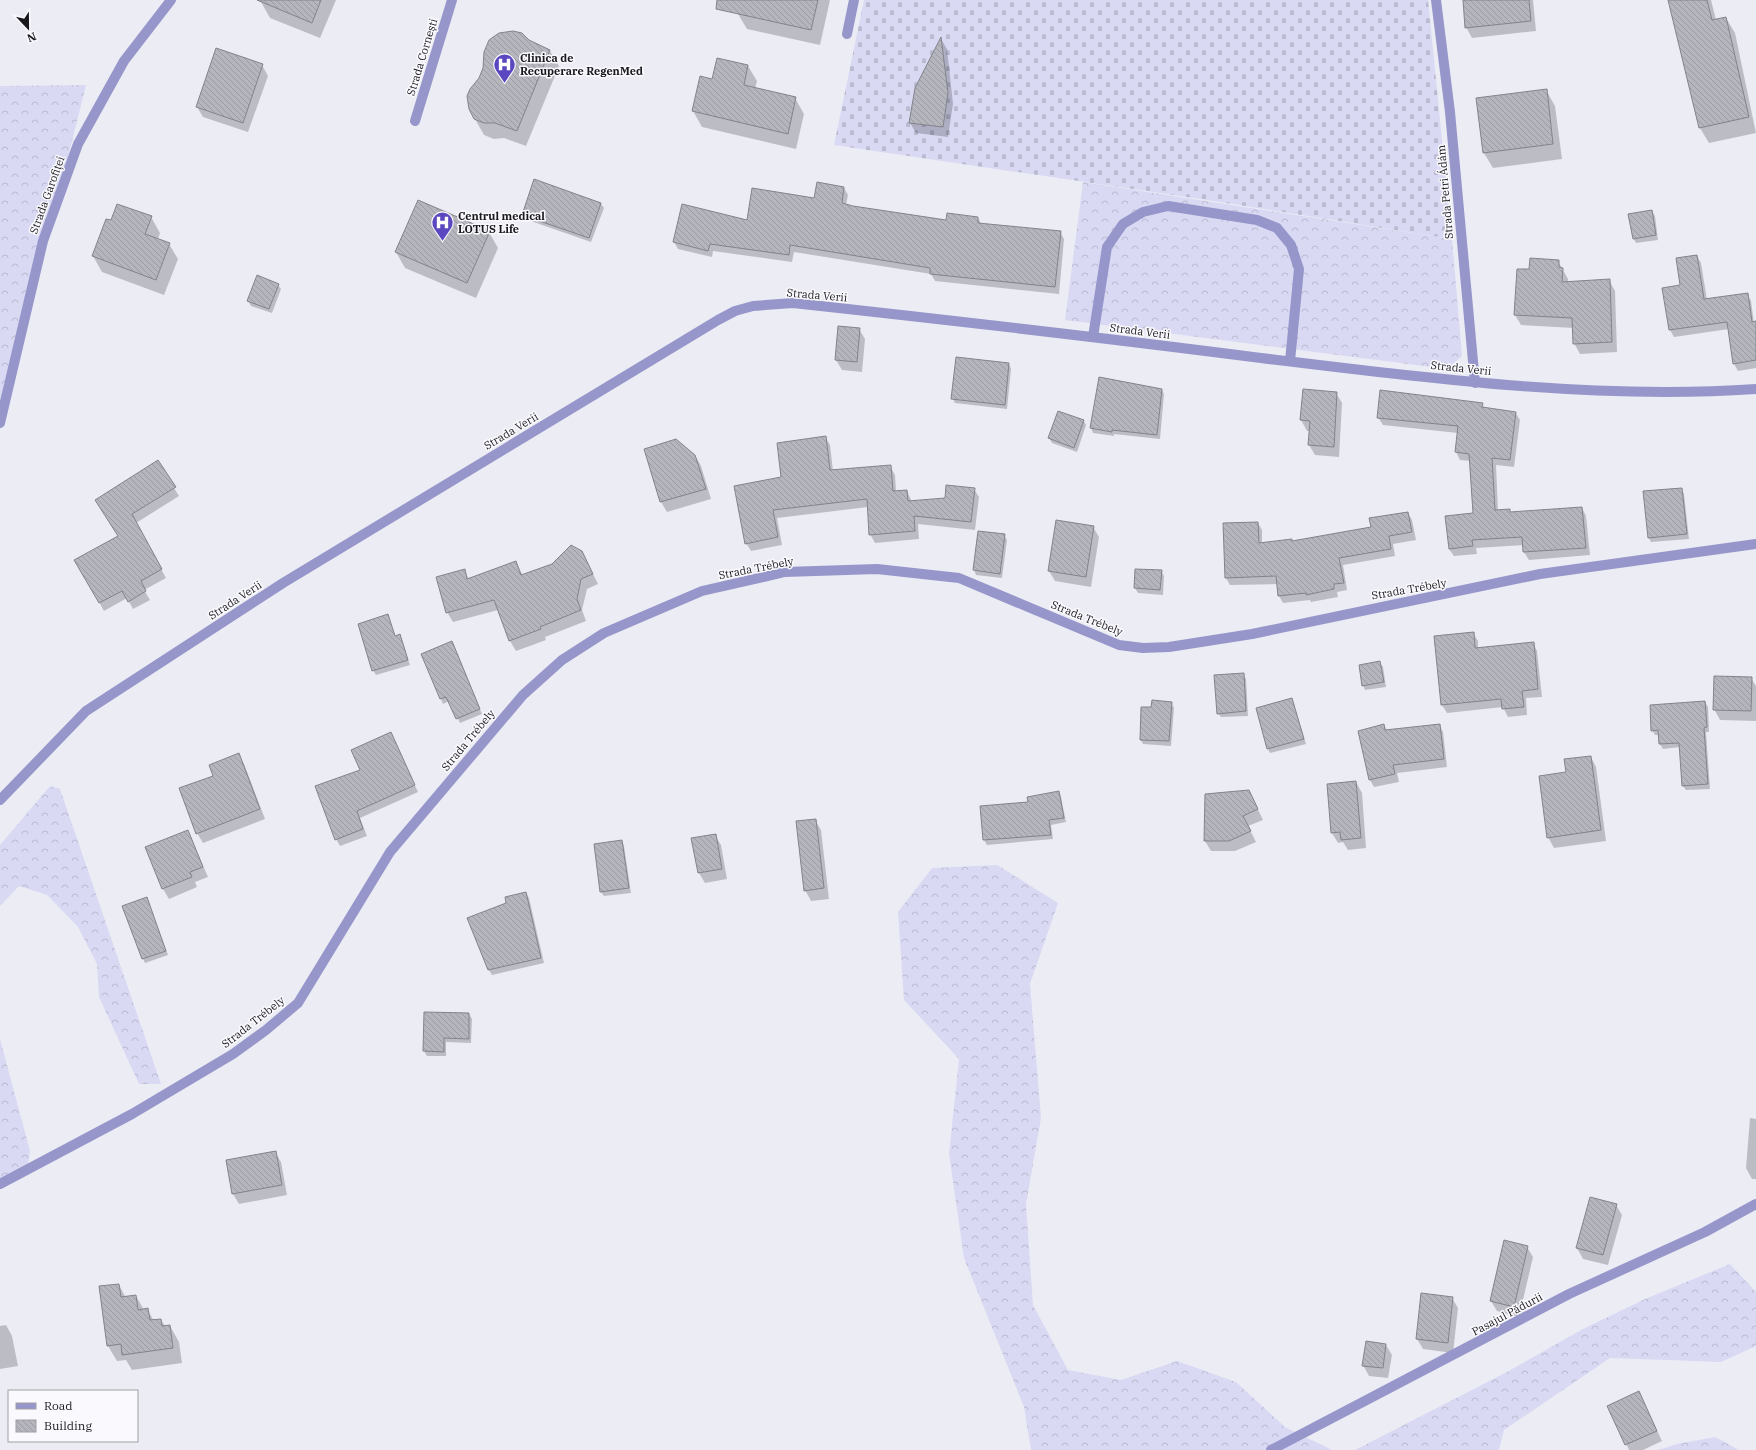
<svg xmlns="http://www.w3.org/2000/svg" width="1756" height="1450" font-family="'IBM Plex Serif',serif">
<style>
.forest{fill:url(#forest-crowns)}
.cemetery{fill:url(#cemetery-stones)}
.shadow{fill:#0003}
.building{fill:url(#building-back-hatch);stroke:#83838b}
.lines{fill:none;stroke-linecap:round;stroke-linejoin:round}
.service{stroke:#9796ca;stroke-width:10}
.minor{stroke:#9796ca;stroke-width:10}
.labels{text-anchor:middle;stroke-width:3;stroke-linejoin:round;paint-order:stroke}
.street-label{font-size:11px;fill:#19191d;stroke:#fafafe}
.poi-label{font-size:11px;font-weight:bold;fill:#19191d;stroke:#fafafe;text-anchor:start}
</style>
<defs>
<pattern id="forest-crowns" width="20" height="18" patternUnits="userSpaceOnUse"><rect width="20" height="18" fill="#d9d9f4"/><path d="M2 6a3 3 0 1 1 6 0M12 15a3 3 0 1 1 6 0" fill="none" stroke="#babad1"/></pattern>
<pattern id="cemetery-stones" width="16" height="16" patternUnits="userSpaceOnUse"><rect width="16" height="16" fill="#d9d9f4"/><path d="M2 7V4a2 2 0 0 1 4 0v3zM10 15v-3a2 2 0 0 1 4 0v3z" fill="#babad1"/></pattern>
<pattern id="building-back-hatch" width="6" height="6" patternUnits="userSpaceOnUse"><rect width="6" height="6" fill="#b5b5be"/><path d="M-1 5l2 2M0 0l6 6M5-1l2 2" fill="none" stroke="#9b9ba3"/></pattern>
</defs>
<rect width="100%" height="100%" fill="#ececf5"/>
<!-- forest -->
<g class="forest">
<path d="M 86,85 L 0,430 L 0,86 Z"/>
<path d="M 1083,182 L 1452,239 L 1462,356 L 1447,369 L 1065,320 Z"/>
<path d="M 50,786 L 60,789 L 161,1084 L 139,1084 L 99,997 L 97,964 L 78,927 L 47,895 L 19,886 L 0,906 L 0,845 Z"/>
<path d="M 997,865 L 1058,903 L 1030,984 L 1041,1118 L 1026,1204 L 1033,1305 L 1068,1370 L 1121,1380 L 1177,1361 L 1236,1382 L 1285,1427 L 1332,1450 L 1031,1450 L 1024,1407 L 964,1258 L 949,1154 L 959,1059 L 904,1000 L 898,912 L 932,868 Z"/>
<path d="M 0,1039 L 30,1151 L 28,1164 L 0,1181 Z"/>
<path d="M 1730,1264 L 1756,1292 L 1756,1346 L 1721,1362 L 1610,1358 L 1504,1430 L 1499,1450 L 1355,1450 L 1505,1373 L 1583,1329 L 1645,1299 Z"/>
<path d="M 1715,1437 L 1739,1450 L 1658,1450 L 1677,1444 Z"/>
</g>
<!-- cemetery -->
<path class="cemetery" d="M 864,0 L 1428,0 L 1452,239 L 1207,200 L 834,145 Z"/>
<!-- shadow -->
<g class="shadow">
<path d="M 262,0 L 336,0 L 320,38 L 270,18 L 261,2 Z"/>
<path d="M 741,0 L 830,0 L 820,45 L 747,29 L 738,14 Z"/>
<path d="M 1464,0 L 1533,0 L 1536,31 L 1472,38 L 1466,27 Z"/>
<path d="M 1669,0 L 1711,0 L 1716,20 L 1726,18 L 1735,33 L 1756,133 L 1709,143 L 1700,128 Z"/>
<path d="M 941,39 L 947,49 L 953,104 L 948,137 L 916,133 L 910,123 Z"/>
<path d="M 528,41 L 550,51 L 559,66 L 526,146 L 504,138 L 494,139 L 484,135 L 475,119 L 479,79 Z"/>
<path d="M 262,65 L 268,76 L 248,132 L 203,117 L 197,107 Z"/>
<path d="M 748,66 L 757,81 L 755,89 L 795,98 L 804,114 L 796,149 L 702,127 L 693,111 L 701,78 L 713,81 Z"/>
<path d="M 1546,90 L 1555,106 L 1562,159 L 1493,168 L 1484,153 Z"/>
<path d="M 844,188 L 848,195 L 846,205 L 947,221 L 978,218 L 982,225 L 1060,232 L 1064,239 L 1059,294 L 935,281 L 931,274 L 794,252 L 792,262 L 713,251 L 712,257 L 678,249 L 674,242 L 682,206 L 748,221 Z"/>
<path d="M 601,204 L 604,208 L 591,242 L 525,219 L 523,215 Z"/>
<path d="M 1652,211 L 1655,216 L 1658,240 L 1636,243 L 1634,239 Z"/>
<path d="M 151,217 L 160,233 L 158,239 L 169,244 L 178,259 L 164,295 L 102,272 L 93,256 Z"/>
<path d="M 489,232 L 498,248 L 476,298 L 405,268 L 396,252 Z"/>
<path d="M 1697,256 L 1701,263 L 1707,300 L 1747,294 L 1751,301 L 1754,323 L 1756,322 L 1756,368 L 1738,371 L 1734,364 L 1729,329 L 1674,337 L 1670,330 L 1663,288 L 1681,286 Z"/>
<path d="M 1558,261 L 1568,279 L 1568,283 L 1609,280 L 1615,291 L 1617,352 L 1580,354 L 1574,343 L 1574,328 L 1521,325 L 1515,315 L 1530,270 Z"/>
<path d="M 278,285 L 281,289 L 272,313 L 251,306 L 248,301 Z"/>
<path d="M 859,329 L 865,339 L 862,372 L 842,370 L 836,360 Z"/>
<path d="M 1009,364 L 1011,369 L 1007,409 L 955,403 L 953,399 Z"/>
<path d="M 1162,390 L 1164,394 L 1160,439 L 1114,434 L 1114,436 L 1093,433 L 1091,428 Z"/>
<path d="M 1304,390 L 1336,393 L 1342,403 L 1339,457 L 1315,455 L 1309,445 L 1310,431 L 1307,431 L 1301,420 Z"/>
<path d="M 1482,404 L 1485,409 L 1515,412 L 1520,420 L 1514,467 L 1496,465 L 1498,511 L 1509,510 L 1511,513 L 1582,508 L 1586,516 L 1590,555 L 1529,560 L 1524,552 L 1524,545 L 1476,548 L 1477,554 L 1454,556 L 1449,549 L 1474,514 L 1471,461 L 1460,460 L 1456,452 L 1458,433 L 1383,425 L 1378,417 Z"/>
<path d="M 1083,420 L 1086,425 L 1077,452 L 1052,443 L 1049,438 Z"/>
<path d="M 825,437 L 830,445 L 833,471 L 890,466 L 895,475 L 896,492 L 907,491 L 912,502 L 946,499 L 974,489 L 979,497 L 975,530 L 918,524 L 919,539 L 875,543 L 870,534 L 868,507 L 777,518 L 782,545 L 751,551 L 746,543 L 782,477 Z"/>
<path d="M 645,450 L 695,455 L 701,466 L 711,499 L 667,512 L 661,502 Z"/>
<path d="M 158,462 L 179,496 L 136,523 L 166,578 L 144,590 L 150,600 L 133,609 L 127,598 L 104,611 L 76,560 L 119,536 Z"/>
<path d="M 1681,489 L 1684,494 L 1689,539 L 1651,542 L 1649,538 Z"/>
<path d="M 1408,513 L 1412,520 L 1416,540 L 1393,544 L 1395,556 L 1343,565 L 1347,590 L 1337,592 L 1338,597 L 1311,602 L 1310,600 L 1283,603 L 1279,596 L 1278,584 L 1230,585 L 1226,578 L 1258,523 L 1262,530 L 1262,543 L 1293,542 L 1372,528 Z"/>
<path d="M 1093,527 L 1099,537 L 1091,587 L 1055,581 L 1049,571 Z"/>
<path d="M 978,532 L 1004,535 L 1007,540 L 1002,578 L 976,575 L 974,570 Z"/>
<path d="M 582,552 L 598,584 L 587,589 L 582,610 L 586,621 L 545,637 L 546,640 L 516,651 L 510,641 L 498,610 L 453,622 L 447,612 L 464,570 L 469,579 L 516,562 L 523,576 Z"/>
<path d="M 1161,571 L 1164,576 L 1163,595 L 1138,593 L 1135,588 Z"/>
<path d="M 388,616 L 396,637 L 400,636 L 402,640 L 410,665 L 376,675 L 373,670 Z"/>
<path d="M 1473,633 L 1478,641 L 1478,649 L 1533,643 L 1537,651 L 1542,697 L 1526,698 L 1527,715 L 1508,717 L 1503,707 L 1447,713 L 1442,705 L 1435,637 Z"/>
<path d="M 454,647 L 482,714 L 460,723 L 449,701 L 443,704 L 441,699 Z"/>
<path d="M 1380,663 L 1383,667 L 1386,687 L 1365,690 L 1363,685 Z"/>
<path d="M 1243,674 L 1246,679 L 1248,716 L 1221,717 L 1218,713 Z"/>
<path d="M 1751,678 L 1756,686 L 1756,721 L 1720,720 L 1714,709 Z"/>
<path d="M 1292,699 L 1306,744 L 1270,753 L 1268,749 Z"/>
<path d="M 1705,702 L 1708,707 L 1709,732 L 1706,732 L 1710,789 L 1686,790 L 1683,786 L 1680,747 L 1663,749 L 1660,744 L 1660,735 L 1655,735 L 1652,730 Z"/>
<path d="M 1171,703 L 1174,708 L 1171,746 L 1143,744 L 1141,740 Z"/>
<path d="M 1384,725 L 1387,731 L 1439,725 L 1443,732 L 1447,767 L 1397,773 L 1399,782 L 1374,787 L 1370,780 Z"/>
<path d="M 394,740 L 418,792 L 360,818 L 367,836 L 340,846 L 336,839 L 362,771 Z"/>
<path d="M 238,754 L 244,764 L 265,819 L 203,843 L 197,833 L 214,776 Z"/>
<path d="M 1591,757 L 1596,767 L 1606,841 L 1554,848 L 1548,837 L 1567,773 Z"/>
<path d="M 1356,782 L 1362,793 L 1366,848 L 1348,850 L 1343,842 L 1338,843 L 1332,833 Z"/>
<path d="M 1249,791 L 1263,820 L 1248,826 L 1256,842 L 1235,851 L 1211,851 L 1205,841 Z"/>
<path d="M 1059,792 L 1061,797 L 1066,822 L 1051,825 L 1053,839 L 987,845 L 984,840 L 981,807 L 1029,802 Z"/>
<path d="M 815,820 L 821,830 L 829,899 L 811,901 L 805,890 Z"/>
<path d="M 188,831 L 208,877 L 195,882 L 197,887 L 169,899 L 163,889 Z"/>
<path d="M 715,835 L 721,845 L 727,879 L 705,883 L 699,873 L 692,839 Z"/>
<path d="M 622,841 L 624,846 L 631,893 L 604,896 L 601,892 Z"/>
<path d="M 526,893 L 529,898 L 544,963 L 492,975 L 489,970 L 507,903 Z"/>
<path d="M 147,899 L 168,955 L 145,963 L 143,959 Z"/>
<path d="M 469,1014 L 472,1019 L 471,1043 L 446,1042 L 446,1056 L 427,1056 L 424,1051 Z"/>
<path d="M 1750,1118 L 1756,1119 L 1756,1179 L 1752,1179 L 1746,1168 Z"/>
<path d="M 275,1152 L 281,1162 L 287,1195 L 239,1204 L 233,1194 Z"/>
<path d="M 1616,1205 L 1622,1215 L 1608,1265 L 1583,1259 L 1577,1248 Z"/>
<path d="M 1527,1247 L 1533,1257 L 1519,1317 L 1497,1311 L 1491,1301 Z"/>
<path d="M 119,1285 L 126,1298 L 136,1296 L 144,1310 L 147,1309 L 154,1321 L 161,1320 L 165,1326 L 170,1326 L 179,1342 L 182,1363 L 132,1370 L 126,1360 L 117,1361 L 108,1346 Z"/>
<path d="M 1452,1298 L 1458,1308 L 1453,1353 L 1423,1349 L 1417,1339 Z"/>
<path d="M 6,1325 L 12,1336 L 18,1366 L 0,1369 L 0,1326 Z"/>
<path d="M 1386,1345 L 1392,1355 L 1388,1378 L 1369,1376 L 1363,1365 Z"/>
<path d="M 1639,1392 L 1662,1441 L 1643,1450 L 1629,1450 L 1609,1406 Z"/>
</g>
<!-- building -->
<g class="building">
<path d="M 257,0 L 321,0 L 312,23 Z"/>
<path d="M 717,0 L 818,0 L 811,30 L 716,9 Z"/>
<path d="M 1463,0 L 1529,0 L 1531,21 L 1465,28 Z"/>
<path d="M 1668,0 L 1707,0 L 1712,20 L 1726,17 L 1749,117 L 1699,128 Z"/>
<path d="M 513,31 L 522,33 L 529,40 L 550,50 L 517,131 L 495,123 L 484,123 L 474,119 L 469,109 L 467,96 L 470,89 L 479,78 L 483,68 L 484,52 L 489,40 L 499,33 Z"/>
<path d="M 941,37 L 948,93 L 943,127 L 909,123 L 915,88 Z"/>
<path d="M 216,48 L 263,64 L 243,123 L 196,107 Z"/>
<path d="M 717,58 L 748,65 L 744,85 L 796,97 L 788,134 L 692,111 L 700,76 L 712,79 Z"/>
<path d="M 1547,89 L 1553,144 L 1483,153 L 1476,98 Z"/>
<path d="M 534,179 L 601,203 L 589,238 L 522,215 Z"/>
<path d="M 817,182 L 844,187 L 842,203 L 853,206 L 946,220 L 947,213 L 978,217 L 978,223 L 1061,231 L 1055,287 L 930,274 L 930,268 L 790,245 L 789,255 L 710,244 L 708,251 L 673,242 L 682,204 L 747,220 L 752,188 L 814,198 Z"/>
<path d="M 418,200 L 490,231 L 467,283 L 395,252 Z"/>
<path d="M 117,204 L 152,216 L 145,234 L 170,243 L 156,280 L 92,256 L 106,219 L 111,220 Z"/>
<path d="M 1652,210 L 1656,235 L 1633,239 L 1628,214 Z"/>
<path d="M 1697,255 L 1704,299 L 1748,293 L 1752,322 L 1756,321 L 1756,360 L 1733,364 L 1727,322 L 1669,330 L 1662,288 L 1680,285 L 1676,258 Z"/>
<path d="M 1530,258 L 1559,260 L 1559,267 L 1563,268 L 1562,282 L 1610,279 L 1612,342 L 1573,344 L 1572,318 L 1514,315 L 1517,269 L 1529,269 Z"/>
<path d="M 257,275 L 279,284 L 269,309 L 247,301 Z"/>
<path d="M 838,326 L 860,328 L 857,362 L 835,360 Z"/>
<path d="M 956,357 L 1009,363 L 1005,405 L 951,399 Z"/>
<path d="M 1099,377 L 1162,389 L 1157,435 L 1112,430 L 1112,432 L 1090,428 Z"/>
<path d="M 1303,389 L 1337,392 L 1334,447 L 1308,445 L 1310,421 L 1300,420 Z"/>
<path d="M 1380,390 L 1483,403 L 1482,407 L 1516,412 L 1510,460 L 1492,458 L 1495,510 L 1510,509 L 1510,512 L 1582,507 L 1586,548 L 1523,552 L 1522,537 L 1472,540 L 1473,546 L 1449,549 L 1445,516 L 1473,513 L 1469,454 L 1455,452 L 1458,426 L 1377,418 Z"/>
<path d="M 1058,411 L 1084,420 L 1074,448 L 1048,438 Z"/>
<path d="M 826,436 L 830,470 L 891,465 L 893,491 L 907,490 L 908,501 L 945,498 L 946,485 L 975,488 L 971,522 L 914,516 L 915,531 L 869,535 L 867,499 L 773,510 L 778,537 L 745,544 L 734,486 L 781,477 L 777,443 Z"/>
<path d="M 676,439 L 695,455 L 706,489 L 660,502 L 644,449 Z"/>
<path d="M 158,460 L 176,487 L 132,514 L 162,569 L 141,581 L 146,591 L 128,602 L 122,591 L 99,603 L 74,560 L 118,536 L 95,500 Z"/>
<path d="M 1682,488 L 1687,534 L 1648,538 L 1643,491 Z"/>
<path d="M 1408,512 L 1412,532 L 1389,536 L 1391,549 L 1339,558 L 1344,583 L 1334,584 L 1334,589 L 1306,595 L 1306,593 L 1278,596 L 1276,576 L 1225,578 L 1223,523 L 1258,522 L 1259,543 L 1292,539 L 1292,541 L 1371,527 L 1369,518 Z"/>
<path d="M 1056,520 L 1094,526 L 1086,577 L 1048,571 Z"/>
<path d="M 978,531 L 1005,534 L 1000,574 L 973,570 Z"/>
<path d="M 571,545 L 582,551 L 593,574 L 581,579 L 577,599 L 581,610 L 540,627 L 541,629 L 509,641 L 494,600 L 446,613 L 436,577 L 465,569 L 467,579 L 516,561 L 521,575 L 552,564 Z"/>
<path d="M 1135,569 L 1162,570 L 1160,590 L 1134,588 Z"/>
<path d="M 388,614 L 395,636 L 400,634 L 408,660 L 372,671 L 358,624 Z"/>
<path d="M 1474,632 L 1475,648 L 1534,642 L 1538,689 L 1522,691 L 1524,707 L 1502,709 L 1501,699 L 1441,705 L 1434,636 Z"/>
<path d="M 452,641 L 480,709 L 456,719 L 446,697 L 440,699 L 421,654 Z"/>
<path d="M 1380,661 L 1384,682 L 1362,686 L 1359,665 Z"/>
<path d="M 1244,673 L 1246,711 L 1217,714 L 1214,675 Z"/>
<path d="M 1714,676 L 1752,677 L 1751,711 L 1713,710 Z"/>
<path d="M 1292,698 L 1304,739 L 1267,749 L 1256,708 Z"/>
<path d="M 1152,700 L 1172,702 L 1169,741 L 1140,740 L 1141,707 L 1151,707 Z"/>
<path d="M 1705,701 L 1707,727 L 1704,728 L 1708,784 L 1682,786 L 1679,743 L 1659,744 L 1658,730 L 1651,731 L 1650,705 Z"/>
<path d="M 1384,724 L 1385,730 L 1440,724 L 1444,759 L 1393,765 L 1395,774 L 1369,780 L 1358,731 Z"/>
<path d="M 391,732 L 415,785 L 357,811 L 363,829 L 335,840 L 315,786 L 360,770 L 351,750 Z"/>
<path d="M 239,753 L 260,809 L 196,834 L 179,788 L 213,776 L 209,765 Z"/>
<path d="M 1591,756 L 1601,830 L 1547,838 L 1539,776 L 1566,772 L 1564,759 Z"/>
<path d="M 1356,781 L 1361,838 L 1341,840 L 1340,832 L 1331,833 L 1327,784 Z"/>
<path d="M 1249,790 L 1258,809 L 1243,816 L 1251,831 L 1229,841 L 1204,841 L 1205,794 Z"/>
<path d="M 1059,791 L 1064,818 L 1049,820 L 1051,835 L 983,840 L 980,806 L 1028,802 L 1027,797 Z"/>
<path d="M 816,819 L 824,888 L 804,891 L 796,821 Z"/>
<path d="M 188,830 L 203,867 L 190,872 L 192,877 L 162,889 L 145,847 Z"/>
<path d="M 716,834 L 722,869 L 698,873 L 691,838 Z"/>
<path d="M 622,840 L 629,888 L 600,892 L 594,844 Z"/>
<path d="M 526,892 L 541,958 L 488,970 L 467,918 L 506,903 L 505,897 Z"/>
<path d="M 147,897 L 166,951 L 142,959 L 122,906 Z"/>
<path d="M 424,1012 L 469,1013 L 469,1039 L 444,1038 L 444,1052 L 423,1051 Z"/>
<path d="M 276,1151 L 282,1185 L 232,1194 L 226,1160 Z"/>
<path d="M 1590,1197 L 1617,1204 L 1603,1255 L 1576,1248 Z"/>
<path d="M 1504,1240 L 1528,1246 L 1514,1307 L 1490,1301 Z"/>
<path d="M 119,1284 L 121,1297 L 136,1295 L 138,1310 L 148,1308 L 150,1320 L 161,1319 L 162,1326 L 170,1325 L 173,1348 L 122,1355 L 121,1344 L 107,1346 L 99,1286 Z"/>
<path d="M 1421,1293 L 1453,1297 L 1448,1343 L 1416,1339 Z"/>
<path d="M 1366,1341 L 1386,1344 L 1383,1368 L 1362,1366 Z"/>
<path d="M 1639,1391 L 1657,1431 L 1625,1445 L 1607,1406 Z"/>
</g>
<g class="lines">
<!-- service -->
<g class="service">
<path d="M 847,34 L 854,0"/>
<path d="M 1093,337 L 1107,247 L 1123,224 L 1143,212 L 1168,206 L 1257,220 L 1277,228 L 1291,245 L 1299,269 L 1290,361"/>
</g>
<!-- minor -->
<g class="minor">
<path d="M 1436,0 L 1450,112 L 1475,383"/>
<path d="M 415,121 L 452,0"/>
<path d="M 0,423 L 43,241 L 78,144 L 124,61 L 171,0"/>
<path d="M 0,800 L 86,711 L 283,583 L 718,320 L 735,311 L 753,306 L 793,303 C 949,320 1105,338 1261,358 C 1425,378 1591,400 1756,389"/>
<path d="M 0,1184 L 132,1114 L 233,1054 L 266,1030 L 298,1003 L 390,852 L 523,695 L 562,660 L 604,633 L 702,591 L 785,572 L 877,569 L 959,578 L 1119,645 L 1143,648 L 1169,647 L 1252,634 L 1540,574 L 1756,544"/>
<path d="M 1271,1450 L 1569,1294 L 1705,1232 L 1756,1204"/>
</g>
</g>
<!-- icons -->
<defs>
<symbol id="hospital-pin" viewBox="-11 -11 22 30"><path d="M0 17L-7.5 6A9.5 9.5 0 1 1 7.5 6Z" fill="#5b48c1" stroke="#fafafe"/><path d="M-5-5h3v3.5h4V-5h3V5h-3V1.5h-4V5h-3Z" fill="#fff"/></symbol>
</defs>
<g fill-rule="evenodd">
<use href="#hospital-pin" x="492" y="52" width="25" height="34"/>
<use href="#hospital-pin" x="430" y="210" width="25" height="34"/>
</g>
<g class="labels">
<!-- street labels -->
<g class="street-label">
<text transform="translate(422 57) rotate(-73)" y="4">Strada Cornești</text>
<text transform="translate(1445 192) rotate(-95)" y="4">Strada Petri Ádám</text>
<text transform="translate(47 195) rotate(-70)" y="4">Strada Garofiței</text>
<text transform="translate(817 295) rotate(5)" y="4">Strada Verii</text>
<text transform="translate(1140 331) rotate(7)" y="4">Strada Verii</text>
<text transform="translate(1461 368) rotate(6)" y="4">Strada Verii</text>
<text transform="translate(511 431) rotate(-31)" y="4">Strada Verii</text>
<text transform="translate(756 568) rotate(-11)" y="4">Strada Trébely</text>
<text transform="translate(1409 589) rotate(-10)" y="4">Strada Trébely</text>
<text transform="translate(235 600) rotate(-33)" y="4">Strada Verii</text>
<text transform="translate(1087 618) rotate(22)" y="4">Strada Trébely</text>
<text transform="translate(468 740) rotate(-50)" y="4">Strada Trébely</text>
<text transform="translate(253 1022) rotate(-38)" y="4">Strada Trébely</text>
<text transform="translate(1507 1314) rotate(-28)" y="4">Pasajul Pădurii</text>
</g>
<!-- poi labels -->
<g class="poi-label">
<text x="520" y="62">Clinica de<tspan x="520" dy="13">Recuperare RegenMed</tspan></text>
<text x="458" y="220">Centrul medical<tspan x="458" dy="13">LOTUS Life</tspan></text>
</g>
</g>
<!-- legend -->
<rect x="8" y="1390" width="130" height="52" fill="#fafafe" stroke="#a0a0a4"/>
<rect x="16" y="1403" width="20" height="6" fill="#9796ca" stroke="#a0a0a4"/>
<text x="44" y="1410" font-size="12" fill="#19191d">Road</text>
<rect x="16" y="1420" width="20" height="12" fill="url(#building-back-hatch)" stroke="#a0a0a4"/>
<text x="44" y="1430" font-size="12" fill="#19191d">Building</text>
<!-- north arrow -->
<g transform="translate(28 28) rotate(158)" stroke="#fafafe" stroke-width="3" paint-order="stroke">
<path d="M0-3L7 15L0 10L-7 15Z" fill="#19191d"/>
<text y="-6" font-size="11" font-weight="bold" text-anchor="middle" fill="#19191d">N</text>
</g>
</svg>
